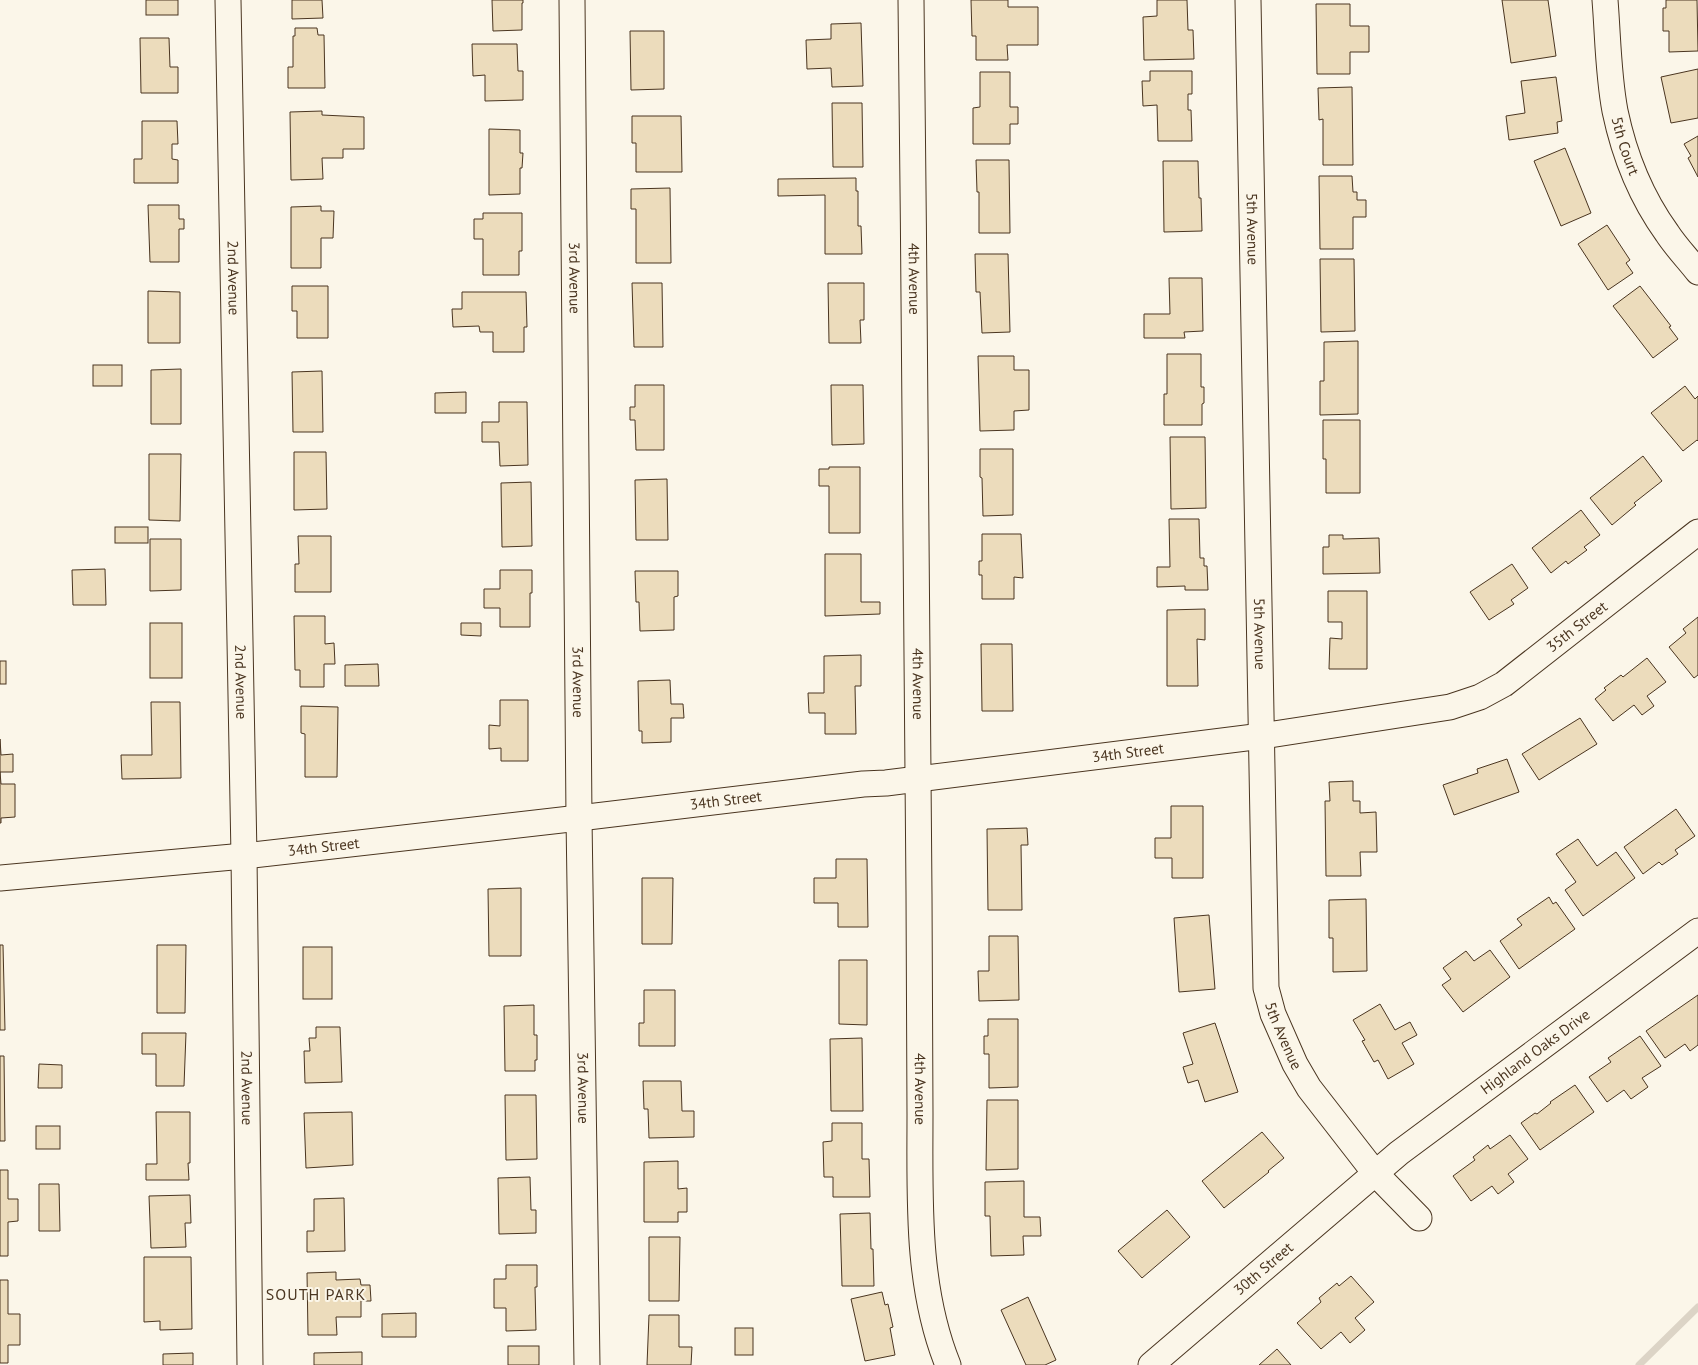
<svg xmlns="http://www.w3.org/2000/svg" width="1698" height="1365" font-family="'PT Sans',sans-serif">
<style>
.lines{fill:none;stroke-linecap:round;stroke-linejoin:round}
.stream{stroke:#dcd4c6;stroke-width:7}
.building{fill:#ecdcbc;stroke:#4a3520}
.minor-casing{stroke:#4a3520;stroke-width:27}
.minor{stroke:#fbf6e9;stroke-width:25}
.labels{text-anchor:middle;stroke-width:4;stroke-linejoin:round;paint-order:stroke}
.street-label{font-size:15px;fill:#4a3520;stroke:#fbf6e9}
.neighbourhood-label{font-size:16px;letter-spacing:1px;fill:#4a3520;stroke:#fbf6e9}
</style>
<rect width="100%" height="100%" fill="#fbf6e9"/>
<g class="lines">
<!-- stream -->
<path class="stream" d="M 1639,1365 L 1698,1307"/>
</g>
<!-- building -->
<g class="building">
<rect x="146" y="0" width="32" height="15"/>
<path d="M 292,0 L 322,0 L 323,18 L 292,19 Z"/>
<path d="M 492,0 L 523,0 L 523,3 L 522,3 L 522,30 L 493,31 Z"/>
<path d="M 971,0 L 1008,0 L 1008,7 L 1038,7 L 1038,45 L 1007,45 L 1008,60 L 976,60 L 976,36 L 972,36 Z"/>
<path d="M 1157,0 L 1187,0 L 1188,30 L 1193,30 L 1194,59 L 1144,60 L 1143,17 L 1157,16 Z"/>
<path d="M 1502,0 L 1548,0 L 1556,56 L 1511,63 Z"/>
<path d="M 1666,0 L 1697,0 L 1698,51 L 1669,52 L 1669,31 L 1663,31 L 1663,8 L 1666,8 Z"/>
<path d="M 1316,4 L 1350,4 L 1350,26 L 1369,26 L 1369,52 L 1350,52 L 1350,74 L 1317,74 Z"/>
<path d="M 861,23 L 863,86 L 832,87 L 831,68 L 807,69 L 806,40 L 831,39 L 831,24 Z"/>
<path d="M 295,28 L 317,28 L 318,35 L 324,35 L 325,88 L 288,88 L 288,67 L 293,67 L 293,36 L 295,36 Z"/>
<path d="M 630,31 L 664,31 L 664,89 L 631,90 Z"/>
<path d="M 140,38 L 169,38 L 170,67 L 178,67 L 178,93 L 141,93 Z"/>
<path d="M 472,44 L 517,44 L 518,71 L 523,71 L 523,100 L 485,101 L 485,75 L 473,76 Z"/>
<path d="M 1698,69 L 1698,118 L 1671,123 L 1661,77 Z"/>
<path d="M 1150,71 L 1192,71 L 1192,94 L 1188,94 L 1188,110 L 1191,110 L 1192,141 L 1158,141 L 1157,105 L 1143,106 L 1142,81 L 1150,81 Z"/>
<path d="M 980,72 L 1010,72 L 1010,107 L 1018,107 L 1018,124 L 1010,124 L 1010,144 L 973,144 L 973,108 L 980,107 Z"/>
<path d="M 1556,77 L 1562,121 L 1557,122 L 1558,133 L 1509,140 L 1506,116 L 1525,113 L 1521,81 Z"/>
<path d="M 1352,87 L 1353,165 L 1323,165 L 1323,119 L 1319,120 L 1318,88 Z"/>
<path d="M 832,103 L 862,103 L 863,167 L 833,167 Z"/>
<path d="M 322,111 L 322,115 L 364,117 L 364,149 L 343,149 L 343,158 L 322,158 L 323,179 L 291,180 L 290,112 Z"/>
<path d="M 632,116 L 681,116 L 682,172 L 636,172 L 636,143 L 632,143 Z"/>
<path d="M 142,121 L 177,121 L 178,144 L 172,144 L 172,159 L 178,160 L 178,183 L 134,183 L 134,159 L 142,159 Z"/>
<path d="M 489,129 L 520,130 L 520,153 L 523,153 L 522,168 L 520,168 L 520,194 L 489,195 Z"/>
<path d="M 1698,136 L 1698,177 L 1688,158 L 1691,156 L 1684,144 Z"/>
<path d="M 1565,148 L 1591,213 L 1561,226 L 1534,161 Z"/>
<path d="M 976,160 L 1009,160 L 1010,233 L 979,233 L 979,192 L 977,192 Z"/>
<path d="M 1163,161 L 1198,161 L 1199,198 L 1201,198 L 1202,231 L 1164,232 Z"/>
<path d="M 1319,176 L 1352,176 L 1353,192 L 1357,192 L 1357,200 L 1366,200 L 1366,217 L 1353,217 L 1353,249 L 1320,249 Z"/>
<path d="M 856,178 L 856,191 L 858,191 L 858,226 L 861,226 L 862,254 L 825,254 L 825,195 L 778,196 L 778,179 Z"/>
<path d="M 670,188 L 671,263 L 636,263 L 636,209 L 631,209 L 631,189 Z"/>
<path d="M 148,205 L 179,205 L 179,219 L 184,219 L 184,229 L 179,229 L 179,262 L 150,262 Z"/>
<path d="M 321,206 L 321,211 L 334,211 L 333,238 L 321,238 L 321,268 L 291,268 L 291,207 Z"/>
<path d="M 483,213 L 522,213 L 522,251 L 519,251 L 519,275 L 483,275 L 483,239 L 474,239 L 474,219 L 483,219 Z"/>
<path d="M 1607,225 L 1630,260 L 1626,263 L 1633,273 L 1608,290 L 1578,244 Z"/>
<path d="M 975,254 L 1008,254 L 1010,332 L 982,333 L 980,292 L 976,292 Z"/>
<path d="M 1320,259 L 1354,259 L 1355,331 L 1321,332 Z"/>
<path d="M 1169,278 L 1202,278 L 1203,331 L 1184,332 L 1185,338 L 1144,338 L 1144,314 L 1170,314 Z"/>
<path d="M 632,283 L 662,283 L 663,347 L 634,347 Z"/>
<path d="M 828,283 L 864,283 L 864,320 L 860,320 L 861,343 L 829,343 Z"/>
<path d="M 292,286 L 328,286 L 328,338 L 297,338 L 297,311 L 292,311 Z"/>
<path d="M 1640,286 L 1671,326 L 1669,327 L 1678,339 L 1653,358 L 1613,306 Z"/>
<path d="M 148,291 L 180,292 L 180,343 L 148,343 Z"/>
<path d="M 462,292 L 526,292 L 527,327 L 524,327 L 524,352 L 493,352 L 493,332 L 480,332 L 479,326 L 453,327 L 452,309 L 462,309 Z"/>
<path d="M 1358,341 L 1358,414 L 1320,415 L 1320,381 L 1324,381 L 1324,342 Z"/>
<path d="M 1167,354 L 1201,354 L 1201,387 L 1204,387 L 1204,403 L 1202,404 L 1202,425 L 1164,425 L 1164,394 L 1167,394 Z"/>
<path d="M 978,356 L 1014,356 L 1014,370 L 1029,370 L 1029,410 L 1014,411 L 1014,430 L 980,431 Z"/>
<rect x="93" y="365" width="29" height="21"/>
<path d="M 181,369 L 181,424 L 151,424 L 151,370 Z"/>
<path d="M 322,371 L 323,432 L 293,432 L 292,372 Z"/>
<path d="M 635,385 L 664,385 L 664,450 L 636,450 L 635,420 L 630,420 L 630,407 L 635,407 Z"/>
<path d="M 831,385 L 863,385 L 864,444 L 832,445 Z"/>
<path d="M 1685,386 L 1695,399 L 1698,396 L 1698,441 L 1697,440 L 1683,451 L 1651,413 Z"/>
<path d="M 466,392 L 466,413 L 435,413 L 435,393 Z"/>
<path d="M 499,402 L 527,402 L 528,465 L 500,466 L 499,442 L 482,442 L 482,422 L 499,422 Z"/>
<path d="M 1323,420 L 1360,420 L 1360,493 L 1326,493 L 1326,459 L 1323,459 Z"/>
<path d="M 1170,437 L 1205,437 L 1206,508 L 1171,509 Z"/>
<path d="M 980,449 L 1013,449 L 1013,515 L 983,516 L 982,478 L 980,477 Z"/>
<path d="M 294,452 L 326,452 L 327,509 L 294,510 Z"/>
<path d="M 149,454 L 181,454 L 180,521 L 149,520 Z"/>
<path d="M 1643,456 L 1662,481 L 1634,503 L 1636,505 L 1612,525 L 1590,498 Z"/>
<path d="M 829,467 L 860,467 L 860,533 L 829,533 L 829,486 L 819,486 L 819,469 L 829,469 Z"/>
<path d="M 667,479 L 668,540 L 636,540 L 635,480 Z"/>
<path d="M 531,482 L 532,546 L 502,547 L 501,483 Z"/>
<path d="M 1581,510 L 1600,535 L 1584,547 L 1587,550 L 1568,564 L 1566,561 L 1551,573 L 1532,548 Z"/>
<path d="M 1169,519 L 1199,519 L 1200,558 L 1204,558 L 1204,566 L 1207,566 L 1208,590 L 1185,590 L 1185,586 L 1157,587 L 1157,567 L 1170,567 Z"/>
<rect x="115" y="527" width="33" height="16"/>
<path d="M 982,534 L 1021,534 L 1023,578 L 1014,577 L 1014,599 L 982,599 L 982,575 L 979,575 L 979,561 L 982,561 Z"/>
<path d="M 1329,535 L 1343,535 L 1343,539 L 1379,538 L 1380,573 L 1323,574 L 1323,547 L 1329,547 Z"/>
<path d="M 298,536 L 331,536 L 331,592 L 295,592 L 295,564 L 299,564 Z"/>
<path d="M 150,539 L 181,539 L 181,590 L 150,591 Z"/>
<path d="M 825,554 L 861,554 L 861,602 L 880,602 L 880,614 L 825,616 Z"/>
<path d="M 1512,564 L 1528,588 L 1511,600 L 1514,604 L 1489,620 L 1470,592 Z"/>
<path d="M 105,569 L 106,605 L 73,605 L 72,570 Z"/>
<path d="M 500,570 L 532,570 L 532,593 L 530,593 L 530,627 L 500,627 L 500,608 L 484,608 L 484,589 L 500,589 Z"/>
<path d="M 635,571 L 678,571 L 678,596 L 674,597 L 674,630 L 640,631 L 639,602 L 636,602 Z"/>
<path d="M 1328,591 L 1367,591 L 1367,669 L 1329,669 L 1330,638 L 1342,639 L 1342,622 L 1328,622 Z"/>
<path d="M 1205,609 L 1205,640 L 1197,639 L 1198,686 L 1167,686 L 1167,610 Z"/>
<path d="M 294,616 L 325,616 L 325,644 L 334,643 L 335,664 L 324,664 L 324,687 L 300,687 L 300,670 L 295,670 Z"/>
<path d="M 1698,617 L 1698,675 L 1694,678 L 1669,647 L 1686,633 L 1683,629 Z"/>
<rect x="150" y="623" width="32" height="55"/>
<path d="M 461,623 L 481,623 L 481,636 L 461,635 Z"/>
<path d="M 981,644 L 1012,644 L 1013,711 L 982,711 Z"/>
<path d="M 861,655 L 861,686 L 855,686 L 856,734 L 825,734 L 825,713 L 809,713 L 808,693 L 824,693 L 824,656 Z"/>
<path d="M 1647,658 L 1666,682 L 1647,696 L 1654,706 L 1642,715 L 1634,705 L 1613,721 L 1595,699 L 1606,690 L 1604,688 L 1621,675 L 1623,677 Z"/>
<rect x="0" y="661" width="6" height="23"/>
<path d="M 378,664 L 379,686 L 345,686 L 345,665 Z"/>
<path d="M 670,680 L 671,704 L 683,704 L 684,718 L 671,718 L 671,742 L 642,743 L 642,731 L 639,731 L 638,681 Z"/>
<path d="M 500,700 L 528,700 L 528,761 L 501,761 L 501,748 L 489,749 L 489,725 L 500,726 Z"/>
<path d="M 151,702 L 180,702 L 181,778 L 122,779 L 121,755 L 152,755 Z"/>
<path d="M 301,706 L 338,707 L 337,777 L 305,777 L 305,734 L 301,733 Z"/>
<path d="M 1580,718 L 1597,744 L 1539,780 L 1522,754 Z"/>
<path d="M 0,739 L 1,755 L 13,754 L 13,772 L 0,772 L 1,784 L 15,784 L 15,817 L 1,818 L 1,823 L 0,823 Z"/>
<path d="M 1507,759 L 1519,792 L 1454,815 L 1443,785 L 1478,773 L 1477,769 Z"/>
<path d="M 1353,781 L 1353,801 L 1360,801 L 1360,813 L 1376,812 L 1377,852 L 1360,852 L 1361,876 L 1326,876 L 1325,801 L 1330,801 L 1329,782 Z"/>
<path d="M 1171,806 L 1203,806 L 1203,878 L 1172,878 L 1172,858 L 1155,858 L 1155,838 L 1171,838 Z"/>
<path d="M 1676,809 L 1695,836 L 1675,850 L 1678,854 L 1662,865 L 1659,862 L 1643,874 L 1624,847 Z"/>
<path d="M 1027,828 L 1028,845 L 1021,845 L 1022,910 L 988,910 L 987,829 Z"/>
<path d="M 1578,839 L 1597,866 L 1616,852 L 1635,878 L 1583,916 L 1565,890 L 1576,882 L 1556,854 Z"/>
<path d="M 836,859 L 867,859 L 868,927 L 838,927 L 838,903 L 814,903 L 814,878 L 836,878 Z"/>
<path d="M 642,878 L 673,878 L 672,944 L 642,944 Z"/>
<path d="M 521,888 L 521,956 L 489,956 L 488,889 Z"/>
<path d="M 1549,897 L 1553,904 L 1556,902 L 1575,929 L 1519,969 L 1500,941 L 1522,925 L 1517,919 Z"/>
<path d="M 1366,899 L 1367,971 L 1333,972 L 1333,938 L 1329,938 L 1329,900 Z"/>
<path d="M 1209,915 L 1215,989 L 1179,992 L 1174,918 Z"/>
<path d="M 989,936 L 1018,936 L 1019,1000 L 979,1001 L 978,971 L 989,971 Z"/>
<path d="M 0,945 L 3,945 L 5,1030 L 0,1030 Z"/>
<path d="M 157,945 L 186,945 L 185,1013 L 157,1013 Z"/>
<rect x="303" y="947" width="29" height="52"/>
<path d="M 1490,950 L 1510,977 L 1463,1012 L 1442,985 L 1451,979 L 1443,968 L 1466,951 L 1474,961 Z"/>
<path d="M 839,960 L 867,960 L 867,1025 L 839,1024 Z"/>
<path d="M 644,990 L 675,990 L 675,1046 L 639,1046 L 639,1023 L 644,1023 Z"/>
<path d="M 1698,995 L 1698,1045 L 1690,1051 L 1685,1044 L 1665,1058 L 1646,1031 Z"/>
<path d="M 1380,1004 L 1395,1030 L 1410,1022 L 1417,1035 L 1402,1043 L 1414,1064 L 1388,1079 L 1378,1060 L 1374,1062 L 1362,1041 L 1365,1040 L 1353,1020 Z"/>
<path d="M 534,1005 L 534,1035 L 537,1035 L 537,1060 L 535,1060 L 535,1071 L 505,1071 L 504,1006 Z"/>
<path d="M 988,1019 L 1018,1019 L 1018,1087 L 989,1088 L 989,1054 L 984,1054 L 984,1036 L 988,1036 Z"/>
<path d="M 1215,1023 L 1238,1092 L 1205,1102 L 1198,1080 L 1188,1083 L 1183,1067 L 1193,1064 L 1183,1033 Z"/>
<path d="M 316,1027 L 340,1027 L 342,1082 L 305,1083 L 304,1051 L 310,1051 L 309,1038 L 316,1038 Z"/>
<path d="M 142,1033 L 186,1033 L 184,1086 L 156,1086 L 156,1054 L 142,1054 Z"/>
<path d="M 1640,1036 L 1661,1066 L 1642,1078 L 1648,1087 L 1631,1099 L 1624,1090 L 1607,1102 L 1589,1077 L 1611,1062 L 1608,1058 Z"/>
<path d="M 862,1038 L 863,1111 L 831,1111 L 830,1039 Z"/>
<path d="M 0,1056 L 4,1056 L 5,1141 L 0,1141 Z"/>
<path d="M 39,1064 L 62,1065 L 62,1088 L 38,1088 Z"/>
<path d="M 643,1081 L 681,1081 L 682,1111 L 694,1111 L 694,1137 L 649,1138 L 648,1109 L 644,1109 Z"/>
<path d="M 1575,1085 L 1594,1112 L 1540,1150 L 1521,1123 L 1535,1113 L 1537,1114 L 1551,1103 L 1550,1102 Z"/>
<path d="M 505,1095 L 536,1095 L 537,1159 L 506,1160 Z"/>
<path d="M 987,1100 L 1018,1100 L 1018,1169 L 986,1170 Z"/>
<path d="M 156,1112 L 190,1112 L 190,1163 L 188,1163 L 189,1180 L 146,1180 L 146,1164 L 157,1164 Z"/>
<path d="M 352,1112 L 353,1165 L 306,1168 L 304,1113 Z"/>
<path d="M 832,1123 L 862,1123 L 862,1159 L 869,1159 L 870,1197 L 833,1197 L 833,1177 L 824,1177 L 823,1142 L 832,1141 Z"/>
<rect x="36" y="1126" width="24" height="23"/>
<path d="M 1262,1132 L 1284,1158 L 1268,1171 L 1269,1172 L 1224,1208 L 1202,1181 Z"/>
<path d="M 1510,1135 L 1528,1159 L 1508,1174 L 1514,1182 L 1498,1194 L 1492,1186 L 1471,1201 L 1453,1176 L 1475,1160 L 1473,1157 L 1488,1145 L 1490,1149 Z"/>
<path d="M 678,1161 L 678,1189 L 687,1188 L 687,1212 L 678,1212 L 678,1222 L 644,1222 L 644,1162 Z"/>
<path d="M 0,1170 L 8,1170 L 8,1199 L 18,1199 L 18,1221 L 8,1222 L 8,1256 L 0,1256 Z"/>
<path d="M 530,1177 L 531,1210 L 536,1210 L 536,1233 L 499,1234 L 498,1178 Z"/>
<path d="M 1024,1181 L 1024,1217 L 1040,1217 L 1041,1236 L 1023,1236 L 1024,1255 L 991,1256 L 990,1216 L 985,1216 L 985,1182 Z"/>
<path d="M 39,1184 L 59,1184 L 60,1231 L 39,1231 Z"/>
<path d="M 190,1195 L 191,1223 L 185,1223 L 186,1247 L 151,1248 L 149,1196 Z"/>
<path d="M 344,1198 L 345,1251 L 307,1252 L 307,1231 L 314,1231 L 314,1199 Z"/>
<path d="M 1167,1210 L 1190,1237 L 1142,1278 L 1118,1251 Z"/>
<path d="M 870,1213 L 871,1249 L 873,1249 L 874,1286 L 842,1286 L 840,1214 Z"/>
<path d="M 649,1237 L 680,1237 L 679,1301 L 649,1301 Z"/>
<path d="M 144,1257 L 191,1257 L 192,1329 L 160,1330 L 160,1321 L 144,1322 Z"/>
<path d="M 506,1265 L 537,1265 L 537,1287 L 535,1287 L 536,1330 L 506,1331 L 506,1308 L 494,1308 L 494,1279 L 506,1279 Z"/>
<path d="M 336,1272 L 336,1280 L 360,1279 L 361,1285 L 370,1285 L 371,1301 L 361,1301 L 361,1317 L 336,1317 L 337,1335 L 308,1335 L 307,1273 Z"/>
<path d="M 1351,1276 L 1374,1302 L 1355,1318 L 1365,1330 L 1350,1343 L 1341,1332 L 1321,1349 L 1297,1323 L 1321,1302 L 1319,1298 L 1337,1283 L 1339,1286 Z"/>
<path d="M 0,1280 L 8,1280 L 8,1314 L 20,1314 L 20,1345 L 8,1345 L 8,1363 L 0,1363 Z"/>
<path d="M 882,1292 L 885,1305 L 888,1304 L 893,1327 L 890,1328 L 895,1355 L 865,1361 L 851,1299 Z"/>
<path d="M 1028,1297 L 1056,1360 L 1045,1365 L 1026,1365 L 1001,1310 Z"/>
<path d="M 416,1313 L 416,1337 L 382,1337 L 382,1314 Z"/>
<path d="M 649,1315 L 679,1315 L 679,1347 L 692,1347 L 691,1365 L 647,1365 Z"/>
<rect x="735" y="1328" width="18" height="27"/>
<rect x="508" y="1346" width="31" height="19"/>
<path d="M 1277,1349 L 1291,1365 L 1259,1365 Z"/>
<path d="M 362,1352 L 362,1365 L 314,1365 L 314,1353 Z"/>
<path d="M 193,1353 L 193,1365 L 163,1365 L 163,1354 Z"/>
</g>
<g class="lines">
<defs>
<g id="minor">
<path id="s1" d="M 228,0 L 244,856 L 250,1365"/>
<path id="s2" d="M 572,0 L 579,818 L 587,1365"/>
<path id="s3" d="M 911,0 C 914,298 918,596 919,894 C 919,967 920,1041 920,1114 C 920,1198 916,1286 948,1365"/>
<path id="s4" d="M 1248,0 L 1266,988 L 1273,1014 L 1295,1064 L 1309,1088 L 1375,1173 L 1419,1218"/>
<path id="s5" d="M 1605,0 C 1608,37 1608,74 1615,111 C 1624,154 1641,197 1667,233 C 1676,247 1688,259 1698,272"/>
<path id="s6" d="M 0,878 L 244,856 L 579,818 L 863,784 L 886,783 L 1262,736 L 1450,707 L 1480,697 L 1504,684 L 1698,532"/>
<path id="s7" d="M 1151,1365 L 1399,1153 L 1698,931"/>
</g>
</defs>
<!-- minor casing -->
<use href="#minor" class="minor-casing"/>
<!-- minor -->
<use href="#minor" class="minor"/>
</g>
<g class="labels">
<!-- street labels -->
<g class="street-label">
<text dy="5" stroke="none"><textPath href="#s5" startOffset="148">5th Court</textPath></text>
<text dy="5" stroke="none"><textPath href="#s4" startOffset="229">5th Avenue</textPath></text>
<text dy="5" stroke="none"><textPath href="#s1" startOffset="278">2nd Avenue</textPath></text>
<text dy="5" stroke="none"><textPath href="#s2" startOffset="278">3rd Avenue</textPath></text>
<text dy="5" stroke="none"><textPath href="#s3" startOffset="279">4th Avenue</textPath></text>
<text dy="5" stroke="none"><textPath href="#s6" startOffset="1612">35th Street</textPath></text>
<text dy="5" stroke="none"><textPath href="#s4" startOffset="634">5th Avenue</textPath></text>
<text dy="5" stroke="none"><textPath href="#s1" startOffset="682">2nd Avenue</textPath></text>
<text dy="5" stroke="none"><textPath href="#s2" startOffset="682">3rd Avenue</textPath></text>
<text dy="5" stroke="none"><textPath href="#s3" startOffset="684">4th Avenue</textPath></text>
<text dy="5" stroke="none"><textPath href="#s6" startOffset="1135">34th Street</textPath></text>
<text dy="5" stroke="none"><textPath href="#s6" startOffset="730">34th Street</textPath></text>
<text dy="5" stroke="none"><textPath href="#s6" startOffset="325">34th Street</textPath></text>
<text dy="5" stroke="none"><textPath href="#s4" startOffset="1039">5th Avenue</textPath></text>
<text dy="5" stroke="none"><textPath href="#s7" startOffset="496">Highland Oaks Drive</textPath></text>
<text dy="5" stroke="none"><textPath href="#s1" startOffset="1088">2nd Avenue</textPath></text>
<text dy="5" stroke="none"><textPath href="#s2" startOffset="1088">3rd Avenue</textPath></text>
<text dy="5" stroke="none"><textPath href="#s3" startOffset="1089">4th Avenue</textPath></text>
<text dy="5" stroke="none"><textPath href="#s7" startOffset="148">30th Street</textPath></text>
</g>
<!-- neighbourhood labels -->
<g class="neighbourhood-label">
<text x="316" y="1300">SOUTH PARK</text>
</g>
</g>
</svg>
